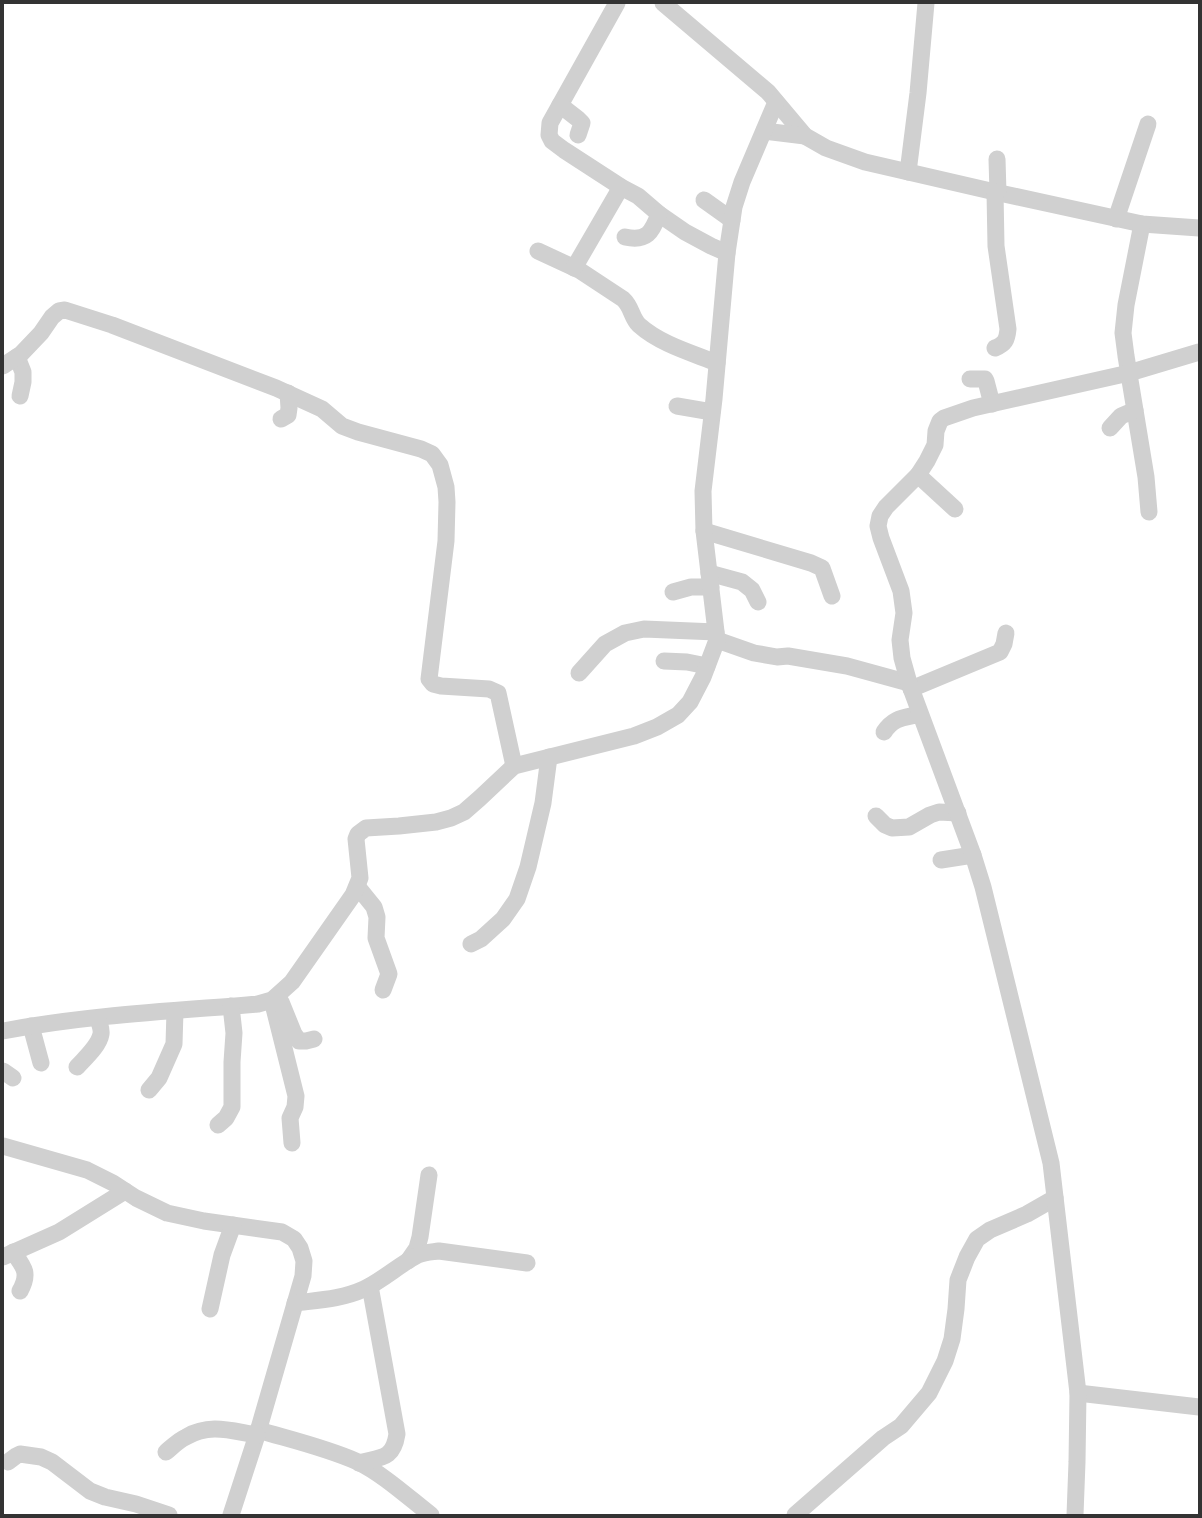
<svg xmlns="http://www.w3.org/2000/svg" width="1202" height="1518" font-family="Figtree,sans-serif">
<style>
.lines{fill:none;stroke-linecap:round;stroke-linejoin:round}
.minor{stroke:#d0d0d0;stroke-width:17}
</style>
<rect width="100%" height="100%" fill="#fff"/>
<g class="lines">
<!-- minor -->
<g class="minor">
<path d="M 617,3 L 550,123 L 549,135 L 552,141 L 564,150 L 621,187 L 638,196 L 659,214 L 685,232 L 711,246 L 727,253"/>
<path d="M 663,3 L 768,92 L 805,136 L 826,148 L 865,162 L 995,192 L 1142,224 L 1199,228"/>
<path d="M 560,105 L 578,119 L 582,123 L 578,135"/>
<path d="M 764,131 L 805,136"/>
<path d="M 997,159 L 998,193"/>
<path d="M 908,172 L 918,93 L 926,3"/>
<path d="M 995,192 L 996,246 L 1008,329 C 1007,340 1005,344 995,348"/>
<path d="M 704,200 L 732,220"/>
<path d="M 1116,219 L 1148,124"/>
<path d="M 1142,224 L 1126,305 L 1123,333 L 1126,356 L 1146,477 L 1149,512"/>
<path d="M 625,237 C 647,242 652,232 659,214"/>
<path d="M 538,251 L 579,270 L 623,299 C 632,307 631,317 639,325 C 660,344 692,353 717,363"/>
<path d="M 574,268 L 621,187"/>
<path d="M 17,357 L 23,372 L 23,382 L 20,396"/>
<path d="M 3,366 L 21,354 L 41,333 L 52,317 L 59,311 L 65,310 L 112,325 L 276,388 L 322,409 L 342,426 L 358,432 L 421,449 L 432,454 L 440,465 L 446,487 L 447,502 L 446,541 L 429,679 L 433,684 L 441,686 L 489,689 L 498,693 L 514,766"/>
<path d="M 970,379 L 985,379 L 986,381 L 992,404"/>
<path d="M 677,406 L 712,412"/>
<path d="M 281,419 L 288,415 L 289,408 L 288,393"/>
<path d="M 1110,428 L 1121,416 L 1135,410"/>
<path d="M 918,475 L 955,509"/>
<path d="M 704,531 L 811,563 L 822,568 L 832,596"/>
<path d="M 709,573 L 742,582 L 752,590 L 758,602"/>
<path d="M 673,592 L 691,587 L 711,587"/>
<path d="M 717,640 L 754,653 L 777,657 L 788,656 L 847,666 L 909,683"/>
<path d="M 664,661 L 687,662 L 707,666"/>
<path d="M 579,673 L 605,644 L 625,633 L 644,629 L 716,632"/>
<path d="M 911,689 L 1000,652 L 1004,644 L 1006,633"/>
<path d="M 884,732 C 894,717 904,718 920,714"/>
<path d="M 876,816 L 885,825 L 892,828 L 909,827 L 930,815 L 939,812 L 958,813"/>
<path d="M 941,860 L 973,855"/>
<path d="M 357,886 L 374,907 L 377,917 L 376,938 L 389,974 L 383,990"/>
<path d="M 471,944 L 481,939 L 503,919 L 517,899 L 528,867 L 543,803 L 549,757"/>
<path d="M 272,1000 L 296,1096 L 295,1107 L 290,1118 L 292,1143"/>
<path d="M 281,1002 L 294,1034 L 299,1041 L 306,1041 L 314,1039"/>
<path d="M 31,1026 L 41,1063"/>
<path d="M 3,1031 C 87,1015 173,1011 258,1004 L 272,1000 L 292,982 L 353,895 L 360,878 L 356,839 L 358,834 L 366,828 L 399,826 L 436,822 L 451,818 L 464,812 L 480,798 L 514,766 L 634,736 L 657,727 L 678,715 L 690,702 L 703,677 L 717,640 L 704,531 L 703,491 L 714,399 L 727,253 L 734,207 L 742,182 L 776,102"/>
<path d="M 77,1067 C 85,1058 99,1046 101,1034 C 102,1029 99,1023 98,1018"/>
<path d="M 3,1071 L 13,1078"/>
<path d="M 149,1090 L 159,1078 L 174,1044 L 175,1011"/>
<path d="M 218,1125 L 226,1118 L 232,1107 L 232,1062 L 234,1033 L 231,1006"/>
<path d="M 3,1146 L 87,1170 L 113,1183 L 136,1198 L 167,1213 L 204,1221 L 282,1232 L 294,1239 L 300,1248 L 304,1261 L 303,1276 L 257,1435 L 231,1515"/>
<path d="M 13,1252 C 24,1267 30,1273 20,1291"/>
<path d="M 3,1257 L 59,1232 L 125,1191"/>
<path d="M 408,1261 L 417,1248 L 420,1237 L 429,1175"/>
<path d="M 295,1303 C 319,1300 342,1299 364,1289 C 383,1280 400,1264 418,1255 C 425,1252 432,1252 439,1251 L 527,1263"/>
<path d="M 210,1309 L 222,1255 L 233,1225"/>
<path d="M 1078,1393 L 1199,1407"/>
<path d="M 258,1430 C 292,1440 327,1448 358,1462 C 383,1474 409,1498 431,1515"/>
<path d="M 166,1452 C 172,1447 179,1440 186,1437 C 210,1423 231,1431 257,1435"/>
<path d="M 8,1462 L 16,1456 L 20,1454 L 41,1457 L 52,1462 L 90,1491 L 105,1497 L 136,1504 L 169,1515"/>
<path d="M 359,1463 C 381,1457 393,1460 397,1434 L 370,1286"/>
<path d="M 795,1515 L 883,1438 L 901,1426 L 929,1393 L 945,1361 L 952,1339 L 956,1309 L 958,1280 L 967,1257 L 977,1239 L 990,1230 L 1027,1214 L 1055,1198"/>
<path d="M 1075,1515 L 1077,1462 L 1078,1393 L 1051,1163 L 983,887 L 973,855 L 909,683 L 902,658 L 900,640 L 904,613 L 901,591 L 881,538 L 878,526 L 880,516 L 886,507 L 918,475 L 927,461 L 935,445 L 936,431 L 940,421 L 944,418 L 973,408 L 1129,373 L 1199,352"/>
</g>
</g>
<!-- border -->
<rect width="1202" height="1518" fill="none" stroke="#333333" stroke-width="8"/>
</svg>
